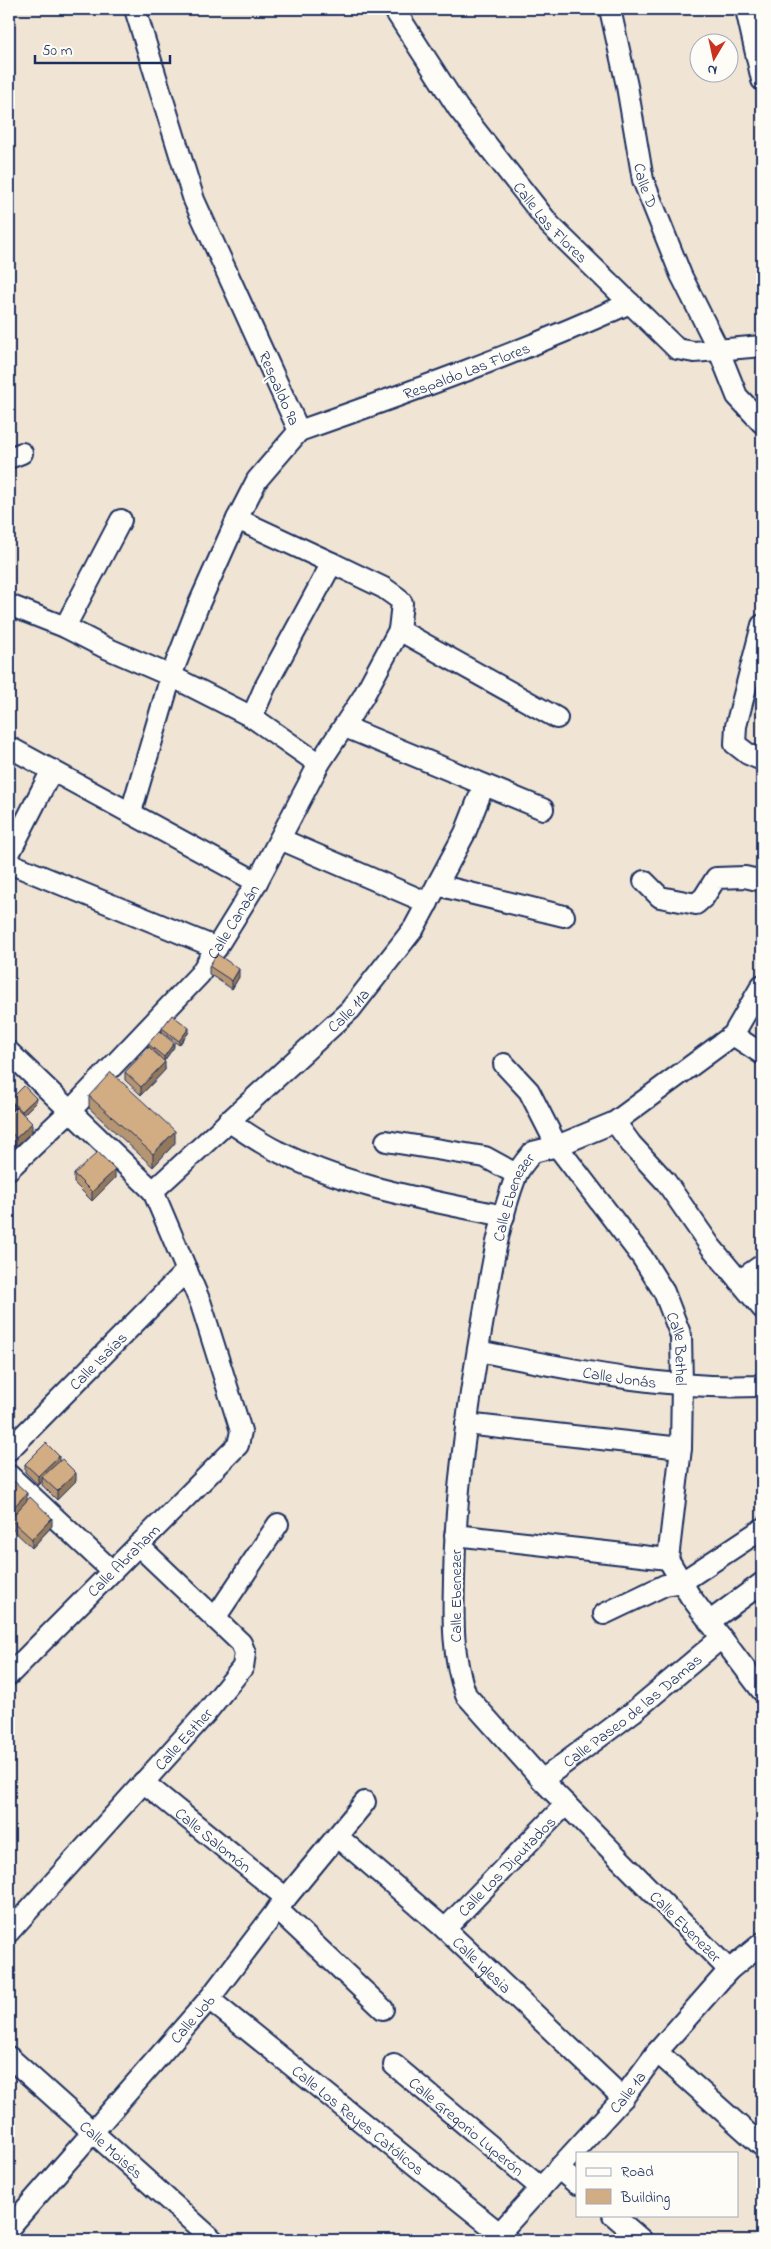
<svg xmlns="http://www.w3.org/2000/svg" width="771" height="2249" font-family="'Indie Flower',sans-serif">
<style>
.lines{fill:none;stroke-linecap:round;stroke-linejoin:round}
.minor-casing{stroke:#1b2f5e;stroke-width:24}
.minor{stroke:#fdfcf7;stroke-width:20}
.wall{fill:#b59572;stroke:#1b2f5e}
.shaded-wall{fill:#93795c;stroke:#1b2f5e}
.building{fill:#d2ad84;stroke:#1b2f5e}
.labels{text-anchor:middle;stroke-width:4.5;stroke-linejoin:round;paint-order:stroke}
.street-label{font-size:16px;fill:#1b2f5e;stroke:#fdfcf7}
</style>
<rect width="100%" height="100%" fill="#f0e4d4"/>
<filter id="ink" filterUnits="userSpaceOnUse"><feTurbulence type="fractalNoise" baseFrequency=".02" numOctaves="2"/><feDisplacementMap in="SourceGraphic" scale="10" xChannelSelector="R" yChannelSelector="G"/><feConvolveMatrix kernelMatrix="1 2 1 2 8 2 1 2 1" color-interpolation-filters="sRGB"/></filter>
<g filter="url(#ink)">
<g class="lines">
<defs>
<g id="minor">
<path id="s1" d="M 394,9 L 458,108 L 550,225 L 677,349 L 694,352 L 762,346"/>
<path id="s2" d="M 610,9 L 627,86 L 643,180 L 681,275 L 719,351 L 737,396 L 762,423"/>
<path d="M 746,9 L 762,80"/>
<path id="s3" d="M 299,431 C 411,392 522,352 630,303"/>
<path d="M 9,458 L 22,453"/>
<path d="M 237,519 L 332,563"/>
<path d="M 9,605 L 65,627 L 104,647 L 171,676 L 252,717 L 319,764"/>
<path d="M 762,625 L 736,726 L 735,744 L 748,754 L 762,760"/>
<path d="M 65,627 L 121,520"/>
<path d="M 399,630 L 557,718"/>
<path d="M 345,727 L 543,809"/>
<path d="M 9,747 L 257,882"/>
<path d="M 131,812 L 171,676 L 198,606 L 237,519 L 257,480 L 299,431 L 194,200 L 135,9"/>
<path d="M 280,839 L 428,903"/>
<path d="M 9,854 L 52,770"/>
<path d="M 9,863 L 217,948"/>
<path d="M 644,881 L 660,897 L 696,904 L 704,897 L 716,878 L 745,877 L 762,881"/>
<path d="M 437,885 L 564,916"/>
<path d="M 733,1035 L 762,1054"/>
<path d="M 9,1052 L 153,1191 L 201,1304 L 241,1431 L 238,1445 L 9,1675"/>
<path id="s4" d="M 504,1064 L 529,1091 L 557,1146 L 642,1257 L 664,1292 L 681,1336 L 682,1384 L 681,1448 L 668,1559 L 690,1596 L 762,1691"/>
<path d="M 228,1121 C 244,1131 260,1143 277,1151 C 347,1187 428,1200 504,1216"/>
<path d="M 615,1122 L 631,1144 L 666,1182 L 711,1247 L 762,1308"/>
<path d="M 386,1141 L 485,1157 L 516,1174"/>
<path id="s5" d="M 9,1169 L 70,1111 L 200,974 L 257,882 L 319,764 L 363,697 L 399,630 L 402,603 L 398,598 L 384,588 L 332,563 L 265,687 L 252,717"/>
<path id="s6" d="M 153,1191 L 350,1010 L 414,928 L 465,833 L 484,785"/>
<path d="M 739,1281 L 762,1265"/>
<path id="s7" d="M 478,1351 C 570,1369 663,1390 758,1386 L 762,1383"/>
<path d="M 466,1424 L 681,1448"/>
<path id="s8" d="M 9,1450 L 187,1270"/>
<path d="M 9,1475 L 112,1571"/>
<path d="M 455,1535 L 668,1559"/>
<path d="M 604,1614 L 665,1585 L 682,1582 L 762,1529"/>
<path d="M 215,1618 L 278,1524"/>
<path d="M 709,1622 L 762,1583"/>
<path id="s9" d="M 542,1780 L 633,1712 L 720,1639"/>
<path id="s10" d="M 143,1782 L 286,1898"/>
<path id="s11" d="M 337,1836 L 445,1929 L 623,2098"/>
<path d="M 277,1909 L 383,2009"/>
<path id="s12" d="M 445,1929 L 566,1804"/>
<path id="s13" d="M 9,1932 L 206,1713 L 243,1667 L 245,1653 L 241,1643 L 138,1545"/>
<path id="s14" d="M 729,1970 L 542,1780 L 466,1695 C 452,1657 453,1619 454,1579 C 455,1496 467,1413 481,1331 C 490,1280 497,1226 516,1176 C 519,1168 527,1159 533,1152 L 557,1146 L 615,1122 L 733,1035 L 762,985"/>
<path id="s15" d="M 209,1999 L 508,2240"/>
<path d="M 657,2052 L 762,2146"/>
<path id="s16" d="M 9,2057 L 213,2240"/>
<path id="s17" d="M 394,2065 L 541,2188"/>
<path d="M 558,2168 L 577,2184"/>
<path d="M 613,2215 L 642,2240"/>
<path id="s18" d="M 9,2228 L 209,1999 L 286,1898 L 365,1802"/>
<path id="s19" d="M 493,2240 L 623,2098 L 657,2052 L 729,1970 L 762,1943"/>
</g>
</defs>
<!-- minor casing -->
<use href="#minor" class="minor-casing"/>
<!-- minor -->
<use href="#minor" class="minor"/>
</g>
<!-- wall -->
<g class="wall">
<path d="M 209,966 L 239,977 L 232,989 L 209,974 Z"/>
<path d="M 162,1028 L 189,1032 L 179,1045 L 162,1032 Z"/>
<path d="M 148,1044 L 174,1047 L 164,1061 L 165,1070 L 141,1095 L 125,1080 L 125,1072 L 148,1048 Z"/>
<path d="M 89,1096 L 175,1143 L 153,1167 L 89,1108 Z"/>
<path d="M 9,1099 L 10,1101 L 36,1102 L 23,1114 L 32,1132 L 16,1146 L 9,1139 Z"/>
<path d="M 74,1174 L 115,1178 L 92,1201 L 74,1183 Z"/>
<path d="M 59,1461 L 76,1481 L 57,1500 L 42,1485 L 42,1481 L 38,1485 L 25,1472 L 25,1464 Z"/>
<path d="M 27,1501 L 52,1526 L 32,1548 L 10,1527 L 10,1519 Z"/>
</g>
<!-- shaded-wall -->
<g class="shaded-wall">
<path d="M 239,969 L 239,977 L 232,989 L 232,981 Z"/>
<path d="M 189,1028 L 189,1032 L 179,1045 L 179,1041 Z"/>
<path d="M 174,1043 L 174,1047 L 164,1061 L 164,1057 Z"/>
<path d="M 165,1062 L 165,1070 L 141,1095 L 141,1087 Z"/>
<path d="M 36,1098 L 36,1102 L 22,1116 L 22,1111 Z"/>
<path d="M 14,1104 L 14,1113 L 9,1118 L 9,1109 Z"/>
<path d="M 32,1123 L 32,1132 L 16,1146 L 16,1138 Z"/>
<path d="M 175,1131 L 175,1143 L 153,1167 L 153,1154 Z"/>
<path d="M 115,1170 L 115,1178 L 92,1201 L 92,1192 Z"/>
<path d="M 59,1456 L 59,1464 L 42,1477 L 42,1481 L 38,1485 L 38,1476 Z"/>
<path d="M 76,1473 L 76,1481 L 57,1500 L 57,1491 Z"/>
<path d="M 27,1493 L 27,1501 L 9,1521 L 9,1512 Z"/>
<path d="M 52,1518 L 52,1526 L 32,1548 L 32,1539 Z"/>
</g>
<!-- building -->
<g class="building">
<path d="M 217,954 L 239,969 L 232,981 L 209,966 Z"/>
<path d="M 172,1015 L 189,1028 L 179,1041 L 162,1028 Z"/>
<path d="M 159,1031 L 174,1043 L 164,1057 L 148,1044 Z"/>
<path d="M 149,1047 L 165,1062 L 141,1087 L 125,1072 Z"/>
<path d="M 111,1072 L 175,1131 L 153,1154 L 89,1096 Z"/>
<path d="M 24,1086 L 36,1098 L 22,1111 L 10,1100 Z"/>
<path d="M 9,1099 L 14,1104 L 9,1109 Z"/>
<path d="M 16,1107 L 32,1123 L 16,1138 L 9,1130 L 9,1114 Z"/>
<path d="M 98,1152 L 115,1170 L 92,1192 L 74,1174 Z"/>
<path d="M 46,1443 L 59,1456 L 38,1476 L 25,1464 Z"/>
<path d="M 62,1459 L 76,1473 L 57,1491 L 42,1477 Z"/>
<path d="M 14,1481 L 27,1493 L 9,1512 L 9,1486 Z"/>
<path d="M 30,1497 L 52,1518 L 32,1539 L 10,1519 Z"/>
</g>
</g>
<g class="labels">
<!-- street labels -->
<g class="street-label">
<text dy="6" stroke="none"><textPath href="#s2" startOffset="180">Calle D</textPath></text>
<text dy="6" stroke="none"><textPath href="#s1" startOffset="265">Calle Las Flores</textPath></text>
<text dy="6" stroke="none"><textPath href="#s3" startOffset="178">Respaldo Las Flores</textPath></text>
<text transform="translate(280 388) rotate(66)" y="6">Respaldo 9a</text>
<text dy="6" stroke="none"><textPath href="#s5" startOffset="335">Calle Canaán</textPath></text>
<text dy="6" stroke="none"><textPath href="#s6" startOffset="266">Calle 11a</textPath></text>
<text dy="6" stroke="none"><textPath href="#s14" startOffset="886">Calle Ebenezer</textPath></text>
<text dy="6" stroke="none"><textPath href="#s4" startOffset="339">Calle Bethel</textPath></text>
<text dy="6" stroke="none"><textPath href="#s8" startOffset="126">Calle Isaías</textPath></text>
<text dy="6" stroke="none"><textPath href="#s7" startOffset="144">Calle Jonás</textPath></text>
<text transform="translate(123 1560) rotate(-45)" y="6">Calle Abraham</text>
<text transform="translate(455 1596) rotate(-90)" y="6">Calle Ebenezer</text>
<text dy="6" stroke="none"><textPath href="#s9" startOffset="114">Calle Paseo de las Damas</textPath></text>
<text dy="6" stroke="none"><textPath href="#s13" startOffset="260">Calle Esther</textPath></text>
<text dy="6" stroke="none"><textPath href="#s10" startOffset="91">Calle Salomón</textPath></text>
<text dy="6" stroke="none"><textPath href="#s12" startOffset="88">Calle Los Diputados</textPath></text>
<text transform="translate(686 1926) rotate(45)" y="6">Calle Ebenezer</text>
<text dy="6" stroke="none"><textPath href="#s11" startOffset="194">Calle Iglesia</textPath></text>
<text dy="6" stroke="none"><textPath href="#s18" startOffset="278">Calle Job</textPath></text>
<text dy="6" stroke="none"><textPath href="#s19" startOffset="200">Calle 1a</textPath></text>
<text dy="6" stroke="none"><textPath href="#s15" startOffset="192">Calle Los Reyes Católicos</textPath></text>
<text dy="6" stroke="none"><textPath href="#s17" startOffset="95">Calle Gregorio Luperón</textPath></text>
<text dy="6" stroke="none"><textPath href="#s16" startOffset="138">Calle Moisés</textPath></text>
</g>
</g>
<!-- margin -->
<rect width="771" height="2249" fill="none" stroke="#fdfcf7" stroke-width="30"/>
<rect x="15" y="15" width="741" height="2219" fill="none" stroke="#1b2f5e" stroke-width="2" filter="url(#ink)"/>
<!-- legend -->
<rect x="576" y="2152" width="162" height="65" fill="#fdfcf7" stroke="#a3aaba"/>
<rect x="586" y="2168" width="25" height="8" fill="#fdfcf7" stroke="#a3aaba"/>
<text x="621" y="2176" font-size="15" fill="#1b2f5e">Road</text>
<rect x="586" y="2189" width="25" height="15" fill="#d2ad84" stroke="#a3aaba"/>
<text x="621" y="2202" font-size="15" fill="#1b2f5e">Building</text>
<!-- north arrow -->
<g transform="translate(714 58) rotate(189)"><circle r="24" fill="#fdfcf7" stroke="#a3aaba"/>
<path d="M0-4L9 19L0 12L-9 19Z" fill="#c8321e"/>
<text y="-8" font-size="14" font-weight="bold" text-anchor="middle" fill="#1b2f5e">N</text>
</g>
<!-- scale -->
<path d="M35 55v8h135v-8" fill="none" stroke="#1b2f5e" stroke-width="2.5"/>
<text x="42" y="55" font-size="15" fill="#1b2f5e" stroke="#fdfcf7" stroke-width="4" paint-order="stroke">50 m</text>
</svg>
